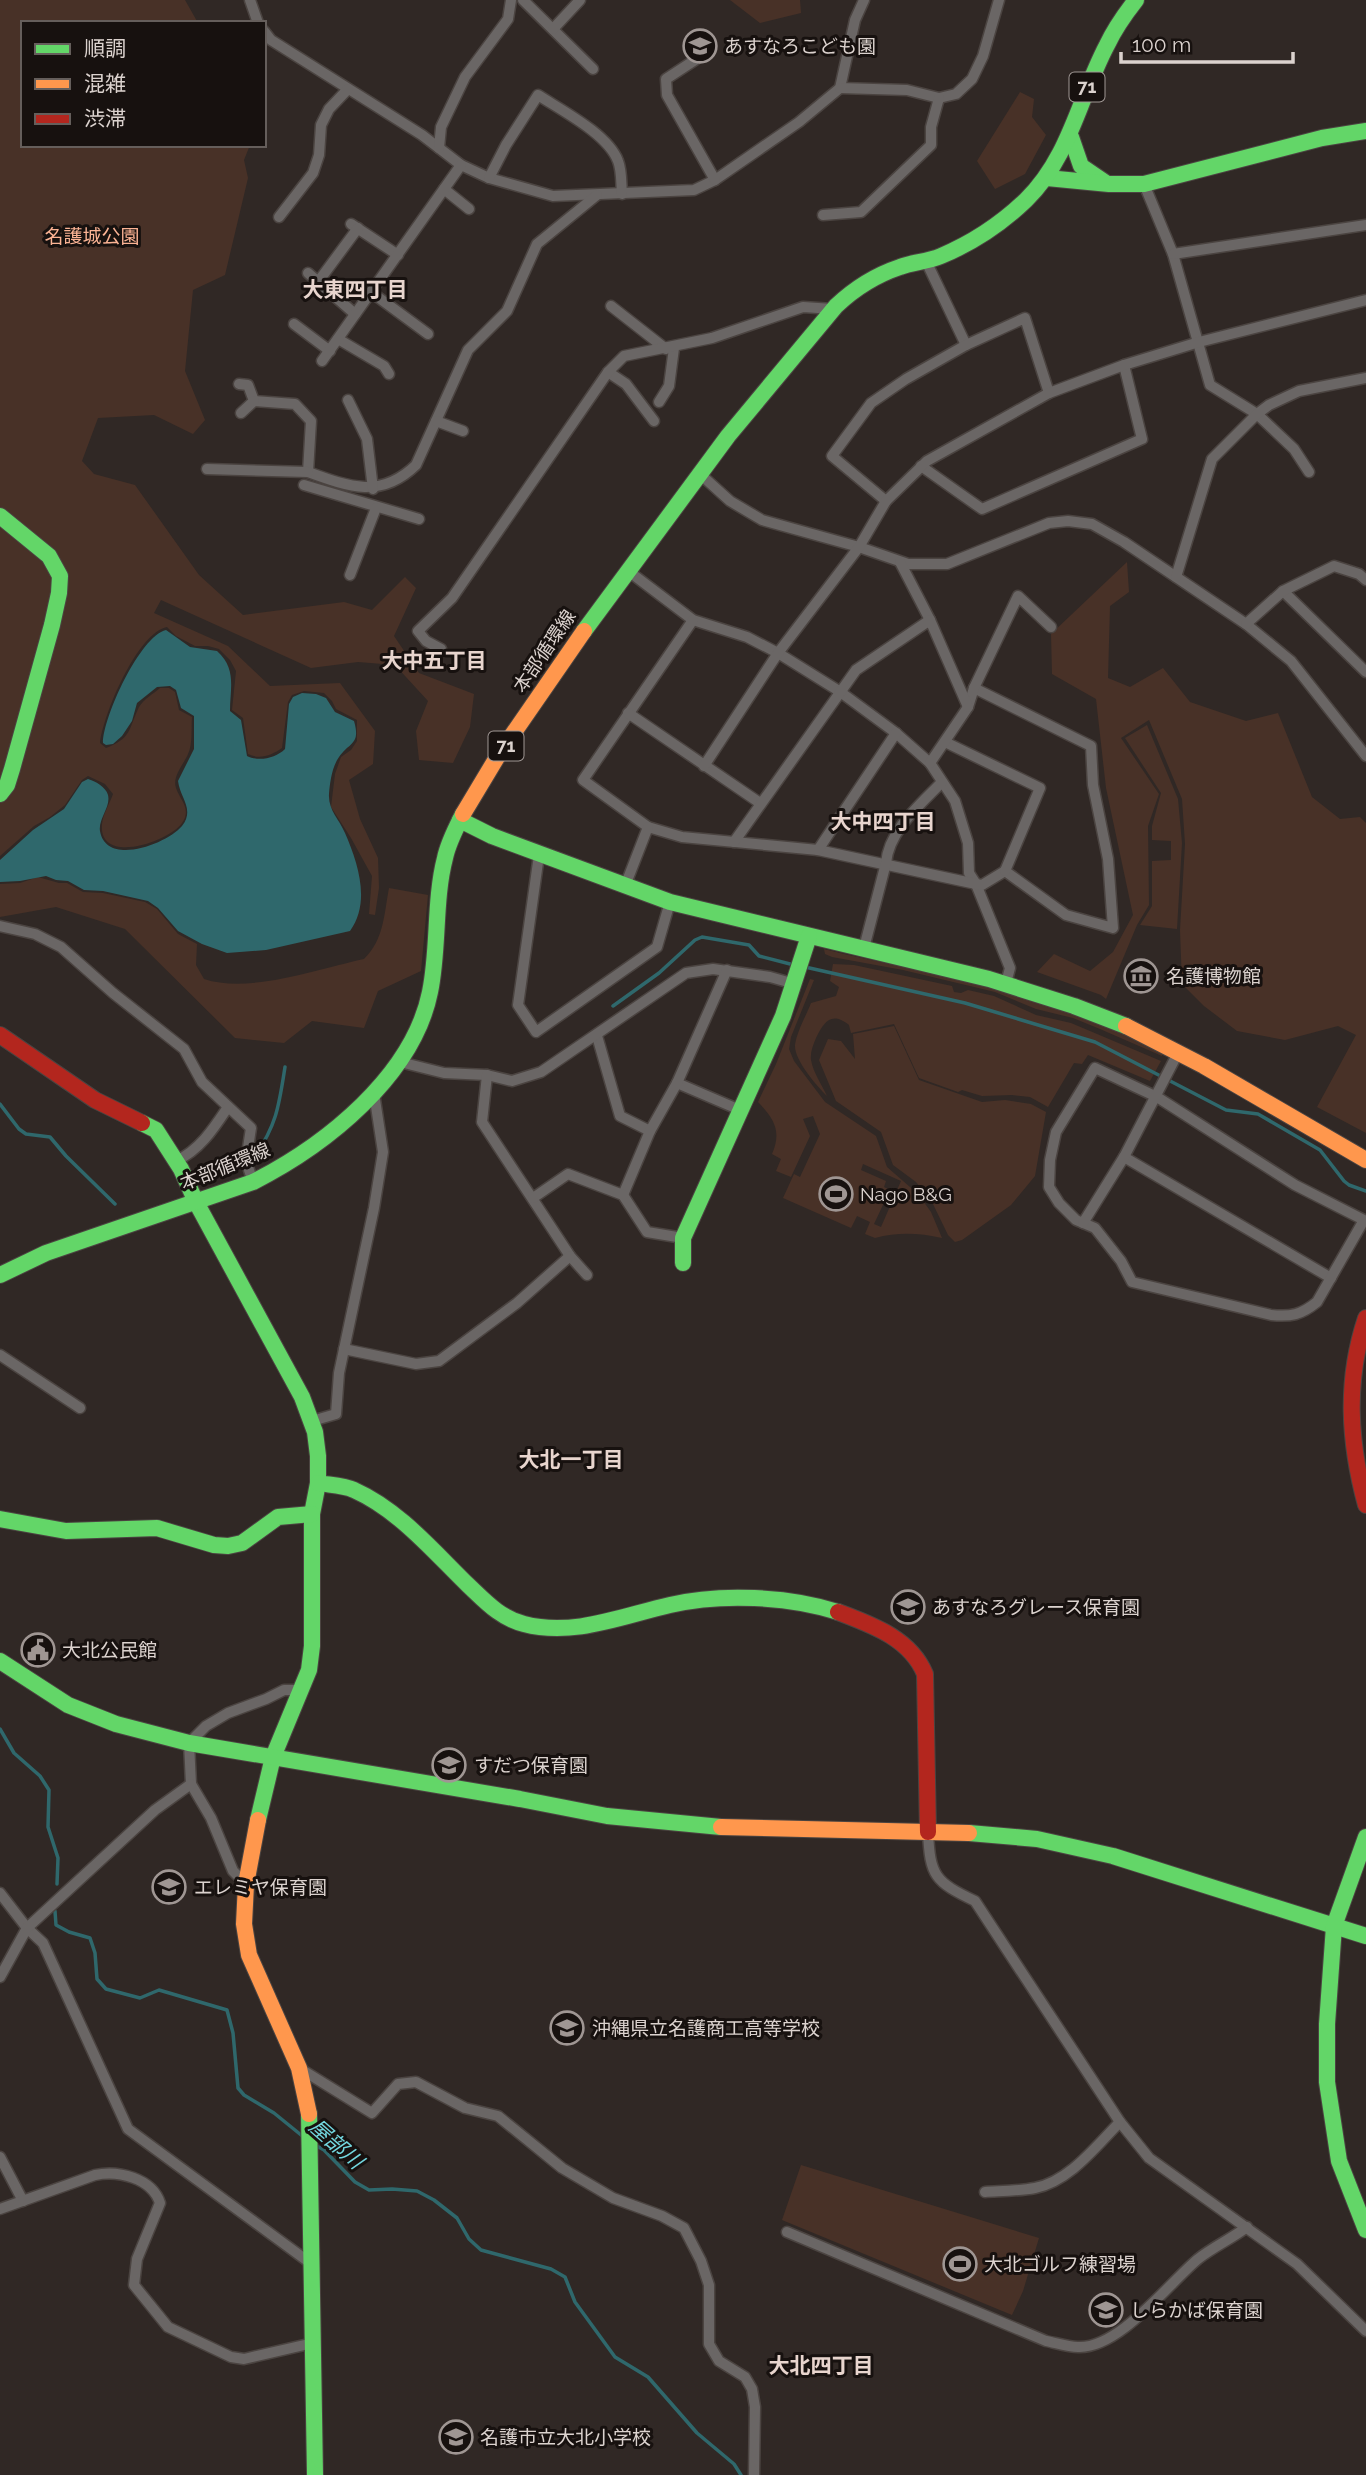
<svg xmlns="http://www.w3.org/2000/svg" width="1366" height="2475" font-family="Raleway,'Noto Sans JP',sans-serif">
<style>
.green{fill:#483127;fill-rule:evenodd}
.water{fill:#2f686c}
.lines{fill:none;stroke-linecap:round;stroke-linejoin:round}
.stream{stroke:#2f686c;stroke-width:3.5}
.street-casing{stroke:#4b4441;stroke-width:13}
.fast-casing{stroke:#4b4441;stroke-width:18}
.slow-casing{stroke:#4b4441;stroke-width:18}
.jam-casing{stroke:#4b4441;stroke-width:18}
.street{stroke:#6a6665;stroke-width:10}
.fast{stroke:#63d668;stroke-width:16}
.slow{stroke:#ff974d;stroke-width:16}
.jam{stroke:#b3261e;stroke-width:16}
.labels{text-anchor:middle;stroke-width:6;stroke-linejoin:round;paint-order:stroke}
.shield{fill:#17110f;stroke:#a09895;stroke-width:2}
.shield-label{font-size:18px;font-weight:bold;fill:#dbd2ce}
.poi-label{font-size:19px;fill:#dbd2ce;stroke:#17110f;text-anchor:start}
.park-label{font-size:19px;fill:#fbb394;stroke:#17110f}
.street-label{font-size:19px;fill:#dbd2ce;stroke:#17110f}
.neighbourhood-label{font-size:21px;font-weight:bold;fill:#e8d5ce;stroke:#17110f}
.water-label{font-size:21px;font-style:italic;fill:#73d7df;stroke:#17110f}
</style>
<rect width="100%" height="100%" fill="#302825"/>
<!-- green -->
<g class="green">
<path d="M 0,0 L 185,0 L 198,23 L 23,23 L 23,145 L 250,145 L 244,160 L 248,178 L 225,275 L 193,290 L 185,371 L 205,420 L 193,434 L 154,415 L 98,418 L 82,461 L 94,474 L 135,485 L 199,575 L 243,615 L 344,602 L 372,610 L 405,577 L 416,588 L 394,636 L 419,673 L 474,694 L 470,727 L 453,763 L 419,760 L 416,731 L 428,701 L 395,665 L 358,662 L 311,668 L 161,600 L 154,613 L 228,646 L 270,686 L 340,683 L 375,731 L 373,764 L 349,780 L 360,819 L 378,858 L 379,888 L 375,915 L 369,914 L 372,876 L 351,838 L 331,807 L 335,774 L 341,757 L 351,750 L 357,741 L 357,720 L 336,709 L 332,701 L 324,693 L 304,691 L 292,695 L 288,702 L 282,748 C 272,755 260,760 248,754 L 243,718 L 232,710 L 236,671 L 230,660 L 219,649 L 208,646 L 195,646 L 176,636 L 167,627 C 137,633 103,715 100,743 L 106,748 C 132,738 128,730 139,707 C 144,699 153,694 160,688 L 169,688 L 175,692 L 179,710 L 192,717 C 191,728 193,744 188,754 C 184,764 172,776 176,788 C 180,800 192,809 182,823 C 169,842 98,866 102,824 C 103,814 110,803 113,794 L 105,784 L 88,776 L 82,780 L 65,805 L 50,817 L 34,826 L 0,856 Z"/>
<path d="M 730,0 L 800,0 L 801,13 L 760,23 Z"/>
<path d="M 1020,92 L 1034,99 L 1032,117 L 1046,135 L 1025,174 L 995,189 L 977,161 Z"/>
<path d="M 1127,562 L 1129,592 L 1110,606 L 1108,678 L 1130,687 L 1163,668 L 1190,702 L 1246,721 L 1278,713 L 1312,797 L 1340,819 L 1360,817 L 1366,823 L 1366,1133 L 1317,1107 L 1356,1035 L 1338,1026 L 1285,1040 L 1237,1031 L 1204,1006 L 1182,984 L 1180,930 L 1185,844 L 1182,799 L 1149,720 L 1121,738 L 1159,794 L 1148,826 L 1149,905 L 1137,925 L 1106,999 L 1101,995 L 1037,972 L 1054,954 L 1090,971 L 1113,952 L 1133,915 L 1106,788 L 1096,699 L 1052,674 L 1051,634 Z"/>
<path d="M 1147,725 L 1178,799 L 1182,843 L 1177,929 L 1140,925 L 1152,906 L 1152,861 L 1171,860 L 1171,841 L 1152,840 L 1152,826 L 1161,793 L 1125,738 Z"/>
<path d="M 38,877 L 59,883 L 67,883 L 83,892 L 103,893 L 145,902 L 157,909 L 178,934 L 197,944 L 196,965 L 204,979 C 249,994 318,969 364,959 C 384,940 384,914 389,888 L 428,895 L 421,971 L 378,991 L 364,1028 L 312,1021 L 284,1043 L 235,1038 L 125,929 L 56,907 L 0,917 L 0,884 L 20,883 Z"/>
<path d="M 824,949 C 878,963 933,971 987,986 C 1048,1002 1107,1024 1163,1053 L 1162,1056 L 1100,1029 L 1073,1018 L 1036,1009 L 995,992 L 903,970 L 832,957 L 825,954 Z"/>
<path d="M 833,964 L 854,965 L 952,986 L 954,992 L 961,993 L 968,990 L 994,996 L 1036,1015 L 1071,1023 L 1161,1061 L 1150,1081 L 1088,1055 L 1082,1064 L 1074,1063 L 1048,1107 L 1030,1097 L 1012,1095 L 982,1096 L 962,1090 L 958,1092 L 919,1078 L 894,1024 L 851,1033 L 849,1025 C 831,1011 824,1022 816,1038 C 813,1045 810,1053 811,1060 C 813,1072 822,1085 827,1096 C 817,1086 794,1060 795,1045 C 797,1031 806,1016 811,1003 L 836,996 L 839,987 L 830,981 Z"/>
<path d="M 810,979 L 814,980 L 791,1037 L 789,1049 L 794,1061 L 825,1102 L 876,1136 L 887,1167 L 918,1194 L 931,1212 L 942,1238 C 919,1233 898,1232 875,1238 L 865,1234 L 870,1222 L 857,1216 L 851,1228 L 783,1198 L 794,1174 L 800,1177 L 820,1134 L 813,1116 L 803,1119 L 810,1136 L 791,1177 L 776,1171 L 781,1159 L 772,1154 C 782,1131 774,1119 758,1102 L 776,1064 ZM 863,1164 L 901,1181 L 881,1227 L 874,1224 L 890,1190 L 884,1187 L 886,1181 L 861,1170 Z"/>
<path d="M 894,1026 L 919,1080 L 982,1102 L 1005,1100 L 1031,1104 L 1046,1112 L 1035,1176 L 1011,1205 L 962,1240 L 955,1242 L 948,1235 L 932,1202 L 916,1182 L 893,1165 L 881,1132 L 836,1101 L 819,1060 L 828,1039 L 841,1041 L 855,1059 L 853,1034 Z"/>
<path d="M 801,2165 L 1039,2238 L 1023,2291 L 1012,2315 L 782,2220 Z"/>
</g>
<!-- water -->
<path class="water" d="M 166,630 L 190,647 L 217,651 C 237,669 230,688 230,711 L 241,720 L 247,756 C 259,762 276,758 285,749 L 289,704 L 293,697 L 302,693 L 316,694 L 326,698 L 335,712 L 354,721 C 361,745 349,742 339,757 C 332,767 330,782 329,794 C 328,810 339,819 345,833 C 358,863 371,902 350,931 L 266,950 L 227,953 L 202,944 L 178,931 L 158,908 L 148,901 L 103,891 L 84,890 L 68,881 L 56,880 L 46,876 L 20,881 L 0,882 L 0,860 L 33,830 L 64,809 L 82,782 L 88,779 C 95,781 106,787 108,795 C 111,807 98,819 100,831 C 106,867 167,844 182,826 C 195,809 180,798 178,781 L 194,749 L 194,716 L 181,708 L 176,690 L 170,686 L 157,687 L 137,703 L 132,721 L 122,736 L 113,744 L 106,745 L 103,743 C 103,717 140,636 166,630 Z"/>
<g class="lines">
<!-- stream -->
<g class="stream">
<path d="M 805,967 L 965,1003 L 1095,1042 L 1226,1110 L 1258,1114 L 1320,1150 L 1344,1181 L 1349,1185 L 1366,1191"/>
<path d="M 613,1006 L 659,973 L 695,940 L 702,937 L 749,945 L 759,956 L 794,965"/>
<path d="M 0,1104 L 19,1129 L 26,1134 L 50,1137 L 66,1156 L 115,1204"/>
<path d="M 255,1156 C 277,1124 279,1105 285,1067"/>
<path d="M 0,1729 L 14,1753 L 40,1776 L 49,1790 L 48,1827 L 58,1858 L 57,1884"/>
<path d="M 55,1911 L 56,1925 L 69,1932 L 90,1938 L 95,1953 L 97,1979 L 106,1989 L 140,1998 L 159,1990 L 227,2010 L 233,2033 L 238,2088 L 244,2095 L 274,2113 L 306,2139"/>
<path d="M 315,2145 L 324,2150 L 355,2182 L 369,2190 L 392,2189 L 417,2191 L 434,2200 L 457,2218 L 469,2239 L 481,2250 L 551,2269 L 565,2277 L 575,2302 L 615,2357 L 648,2377 L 697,2433 L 734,2464 L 741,2475"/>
</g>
<defs>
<g id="street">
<path d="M 250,0 L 258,23"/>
<path d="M 523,0 L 593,69"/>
<path d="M 553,29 L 580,0"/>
<path d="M 264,31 L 271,40 L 422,135 L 461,165 L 489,178 L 553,196 L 694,190 L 715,180 L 799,122 L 840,88 L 855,20 L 864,0"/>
<path d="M 695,60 L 666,79 L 667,95 L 715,180"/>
<path d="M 840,88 L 907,90 L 939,98 L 956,94 L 972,79 L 983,56 L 999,0"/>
<path d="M 439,148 L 441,127 L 465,77 L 508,19 L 511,0"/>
<path d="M 489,178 L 506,145 L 538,95 C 561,110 608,134 618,161 C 622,171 621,184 622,194"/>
<path d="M 1144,184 L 1173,254 L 1210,385 L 1257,414 L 1294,449 L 1309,472"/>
<path d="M 444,189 L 469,209"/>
<path d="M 823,215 L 861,212 L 931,145 L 931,127 L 939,98"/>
<path d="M 279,217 L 313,173 L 319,155 L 321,125 L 329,109 L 348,89"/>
<path d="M 351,224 L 398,255"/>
<path d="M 1173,254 L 1366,225"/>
<path d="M 926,261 L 966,345"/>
<path d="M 308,273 L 355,314"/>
<path d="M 318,282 L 358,228"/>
<path d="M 371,292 L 428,334"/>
<path d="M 611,306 L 666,349"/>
<path d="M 294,324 L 330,351"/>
<path d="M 338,339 L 384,366 L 389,374"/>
<path d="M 322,361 L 461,165"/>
<path d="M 608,372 L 626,384 L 654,421"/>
<path d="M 239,384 L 248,385 L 254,401 L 295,404 L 311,421 L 308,472 C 349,487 381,499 416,465 L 468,350 L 507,311 L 537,244 L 597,195"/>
<path d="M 348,400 L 367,439 L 373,489"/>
<path d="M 659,402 L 669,386 L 674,348"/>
<path d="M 241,413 L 254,401"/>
<path d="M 436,421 L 463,431"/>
<path d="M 921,466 L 982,509 L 1142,439 L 1124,365"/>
<path d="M 207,469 L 308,472"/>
<path d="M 699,473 L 730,501 L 762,520 L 859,547 L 908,564 L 947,564 L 1049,523 L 1068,521 L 1092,524 L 1124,542 L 1246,624 L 1291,661 L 1366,756"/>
<path d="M 304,485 L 419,519"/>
<path d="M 886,501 L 832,456 L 871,403 L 906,379 L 966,345 L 1025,318 L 1049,393"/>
<path d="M 900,562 L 930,620"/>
<path d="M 627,570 L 693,620 L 747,637 L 778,653 L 839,691 L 896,733 L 930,763 L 955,801 L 968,843 L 969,873 L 976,884 L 1010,968 L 1006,983"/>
<path d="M 350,575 L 376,508"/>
<path d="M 1176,577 L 1212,459 L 1257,414 L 1269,405 L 1299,391 L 1366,378"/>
<path d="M 1283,591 L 1366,672"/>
<path d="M 693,620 L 583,780 L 648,827 L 682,837 L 818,850 L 976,884 L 982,885 L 1005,871 L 1066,915 L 1113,928 L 1108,859 L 1093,785 L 1091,746 L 974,688"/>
<path d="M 1246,624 L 1283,591 L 1334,566 L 1359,574 L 1366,580"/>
<path d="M 441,649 L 426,641 L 418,631 L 452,598 L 608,372 L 624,356 L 712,338 L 803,307 L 833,309"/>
<path d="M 628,713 L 760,803"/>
<path d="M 945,742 L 1040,788 L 1005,871"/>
<path d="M 930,763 L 968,707 L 974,688 L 1018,596 L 1051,627"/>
<path d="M 704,766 L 778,653 L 859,547 L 886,501 L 927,461 L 1049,393 L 1124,365 L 1199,342 L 1366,300"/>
<path d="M 734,842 L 856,670 L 930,620 L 968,707"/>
<path d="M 818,850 L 896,733"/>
<path d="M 539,855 L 518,1005 L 536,1032 L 657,947 L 670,902"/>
<path d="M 625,886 L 648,827"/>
<path d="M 0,926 L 35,934 L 61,947 L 113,993 L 184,1049 L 202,1082 L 251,1128 L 246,1161 L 253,1182"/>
<path d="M 864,948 L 886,863 C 889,830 920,805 942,782"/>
<path d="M 597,1036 L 620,1116 L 650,1131"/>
<path d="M 400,1062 L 444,1073 L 487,1075 L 512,1081 L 541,1072 L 686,973 L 713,969 L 770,977 L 795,984"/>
<path d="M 487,1075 L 482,1122 L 570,1256 L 587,1275"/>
<path d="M 677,1083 L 740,1110"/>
<path d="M 1124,1157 L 1331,1278"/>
<path d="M 176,1161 C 200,1150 214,1128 228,1107"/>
<path d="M 623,1195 L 650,1131 L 677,1083 L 727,970"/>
<path d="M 533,1198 L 568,1174 L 623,1195 L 647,1232 L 683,1238"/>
<path d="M 1364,1220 L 1317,1302 C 1301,1315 1291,1317 1271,1315 L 1132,1282 L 1121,1261 L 1095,1228 L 1076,1220 L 1059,1203 L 1049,1187 L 1050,1160 L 1056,1132 L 1095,1068 L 1157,1097 L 1295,1185 L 1364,1220 L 1366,1221"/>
<path d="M 1083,1223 L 1124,1157 L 1179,1051"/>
<path d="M 344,1349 L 416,1364 L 439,1361 L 517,1303 L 570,1256"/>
<path d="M 0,1355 L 80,1408"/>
<path d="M 312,1421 L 336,1414 L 339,1373 L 374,1208 L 383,1152 L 374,1093"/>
<path d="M 928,1832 C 930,1876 935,1882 975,1901 L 1120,2122 L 1149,2158 L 1297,2264 L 1366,2331"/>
<path d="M 246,1884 L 233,1871 L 211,1818 L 191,1784 L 189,1743 L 206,1726 L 228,1713 L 266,1699 L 284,1690 L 302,1690"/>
<path d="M 0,1893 L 27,1928 L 43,1943 L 128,2129 L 313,2265"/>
<path d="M 0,1977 L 27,1928 L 155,1810 L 191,1784"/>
<path d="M 299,2068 L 372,2113 L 398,2084 L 416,2082 L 465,2108 L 498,2116 L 562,2168 L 613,2198 L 662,2216 L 684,2228 L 701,2261 L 709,2285 L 709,2344 L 719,2361 L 745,2377 L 752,2389 L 755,2407 L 754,2475"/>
<path d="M 0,2157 L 23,2201"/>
<path d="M 985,2192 C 1001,2191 1019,2191 1035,2188 C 1070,2181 1096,2146 1120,2122"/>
<path d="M 0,2209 L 95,2175 C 118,2170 152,2178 160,2203 L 137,2259 L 134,2285 L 168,2327 L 231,2357 L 244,2359 L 313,2343"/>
<path d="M 787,2232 L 1046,2341 C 1056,2343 1068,2347 1078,2347 C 1119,2349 1168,2284 1198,2259 C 1213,2247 1231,2239 1247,2227"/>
</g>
<g id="fast">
<path d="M 1071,137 L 1081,166 L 1106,183"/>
<path d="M 1047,178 L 1109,184 L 1144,184 L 1322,138 L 1366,131"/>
<path d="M 0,516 L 49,556 L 60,576 L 59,593 L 52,625 L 12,769 L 7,785 L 0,794"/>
<path d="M 584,631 L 728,436 L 836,306 C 854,289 876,275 900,267 C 913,262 927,262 941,256 C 972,243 1001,224 1026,200 C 1070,157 1079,98 1107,45 C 1115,28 1125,14 1136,0"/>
<path d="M 460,820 L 492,836 L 670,902 L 989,979 L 1074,1006 L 1126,1026"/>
<path d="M 142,1123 L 156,1130 L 181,1169 L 196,1202 L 302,1397 L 315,1432 L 318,1456 L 318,1483 L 312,1514 L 312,1646 L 309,1670 L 273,1757 L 258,1820"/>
<path d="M 683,1263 L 683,1238 L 783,1016 L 809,936"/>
<path d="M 0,1275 L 46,1253 L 253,1182 C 326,1145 413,1076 430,992 C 439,949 434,900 445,858 C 448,843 456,828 463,814"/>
<path d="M 318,1483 C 329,1485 344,1485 354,1490 C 399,1510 434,1552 468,1585 C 485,1601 500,1618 524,1624 C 573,1637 622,1616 670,1605 C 720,1593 789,1596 838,1612"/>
<path d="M 0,1519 L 66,1531 L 157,1528 L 214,1545 L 228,1546 L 242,1543 L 278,1517 L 312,1514"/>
<path d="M 0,1661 L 68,1705 L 116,1724 L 189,1743 L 520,1799 L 607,1816 L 721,1827"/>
<path d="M 969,1833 L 1037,1839 L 1113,1856 L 1366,1936"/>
<path d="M 1366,1837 L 1334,1926 L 1327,2024 L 1327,2082 L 1339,2161 L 1366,2230"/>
<path d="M 309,2114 L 315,2475"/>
</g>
<g id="slow">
<path d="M 463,814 L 499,754 L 584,631"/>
<path d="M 1126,1026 L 1204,1066 L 1366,1160"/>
<path d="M 258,1820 L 246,1884 L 244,1924 L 249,1955 L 299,2068 L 309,2114"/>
<path d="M 721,1827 L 969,1833"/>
</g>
<g id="jam">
<path d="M 0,1035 L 95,1100 L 142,1123"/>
<path d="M 1366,1318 C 1345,1381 1349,1442 1366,1505"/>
<path d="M 838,1612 C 872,1625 910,1638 925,1674 L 928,1832"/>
</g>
</defs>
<!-- street casing -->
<use href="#street" class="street-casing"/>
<!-- fast casing -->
<use href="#fast" class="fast-casing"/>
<!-- slow casing -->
<use href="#slow" class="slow-casing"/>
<!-- jam casing -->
<use href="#jam" class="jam-casing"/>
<!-- street -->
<use href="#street" class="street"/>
<!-- fast -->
<use href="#fast" class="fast"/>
<!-- slow -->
<use href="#slow" class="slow"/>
<!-- jam -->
<use href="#jam" class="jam"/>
</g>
<!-- icons -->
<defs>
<symbol id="school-ring" viewBox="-11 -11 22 22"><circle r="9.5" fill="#17110f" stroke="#9f9693" stroke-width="1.5"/><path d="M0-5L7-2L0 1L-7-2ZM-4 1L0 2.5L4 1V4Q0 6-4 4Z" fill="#9f9693"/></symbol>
<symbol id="museum-ring" viewBox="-11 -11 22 22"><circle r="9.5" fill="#17110f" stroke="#9f9693" stroke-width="1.5"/><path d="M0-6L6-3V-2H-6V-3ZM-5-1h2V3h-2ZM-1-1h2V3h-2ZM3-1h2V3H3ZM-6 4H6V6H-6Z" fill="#9f9693"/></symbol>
<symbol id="stadium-ring" viewBox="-11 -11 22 22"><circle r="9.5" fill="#17110f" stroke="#9f9693" stroke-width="1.5"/><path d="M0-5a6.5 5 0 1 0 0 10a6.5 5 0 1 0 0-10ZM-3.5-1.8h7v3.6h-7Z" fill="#9f9693"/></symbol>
<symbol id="civic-ring" viewBox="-11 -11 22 22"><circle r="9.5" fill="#17110f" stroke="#9f9693" stroke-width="1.5"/><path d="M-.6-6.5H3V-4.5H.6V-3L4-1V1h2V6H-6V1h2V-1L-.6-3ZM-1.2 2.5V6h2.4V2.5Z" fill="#9f9693"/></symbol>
</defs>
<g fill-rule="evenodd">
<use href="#school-ring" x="681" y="27" width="38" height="38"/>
<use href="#museum-ring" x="1122" y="957" width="38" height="38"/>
<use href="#stadium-ring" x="817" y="1175" width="38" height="38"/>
<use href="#school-ring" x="889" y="1588" width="38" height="38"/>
<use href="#civic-ring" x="19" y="1631" width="38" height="38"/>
<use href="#school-ring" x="430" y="1746" width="38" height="38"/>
<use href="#school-ring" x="150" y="1868" width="38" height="38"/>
<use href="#school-ring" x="548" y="2009" width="38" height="38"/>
<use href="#stadium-ring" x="941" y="2245" width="38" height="38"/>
<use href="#school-ring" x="1087" y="2291" width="38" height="38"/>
<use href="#school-ring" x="437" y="2418" width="38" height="38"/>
</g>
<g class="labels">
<!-- shield labels -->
<g class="shield">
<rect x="1069.5" y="72.5" width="35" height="29" rx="5"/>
<rect x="488.5" y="731.5" width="35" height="29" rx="5"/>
</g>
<g class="shield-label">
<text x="1087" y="93">71</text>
<text x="506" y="752">71</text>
</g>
<!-- poi labels -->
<g class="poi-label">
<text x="724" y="53">あすなろこども園</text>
<text x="1166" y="983">名護博物館</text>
<text x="860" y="1201">Nago B&amp;G</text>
<text x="932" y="1614">あすなろグレース保育園</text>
<text x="62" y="1657">大北公民館</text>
<text x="474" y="1772">すだつ保育園</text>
<text x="194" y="1894">エレミヤ保育園</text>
<text x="592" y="2035">沖縄県立名護商工高等学校</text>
<text x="984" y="2271">大北ゴルフ練習場</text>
<text x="1130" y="2317">しらかば保育園</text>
<text x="480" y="2444">名護市立大北小学校</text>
</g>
<!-- park labels -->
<g class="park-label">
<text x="92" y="243">名護城公園</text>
</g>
<!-- street labels -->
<g class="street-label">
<text transform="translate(544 651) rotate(-56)" y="7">本部循環線</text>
<text transform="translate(225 1166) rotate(-22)" y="7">本部循環線</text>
</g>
<!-- neighbourhood labels -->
<g class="neighbourhood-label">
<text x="355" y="297">大東四丁目</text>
<text x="434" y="668">大中五丁目</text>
<text x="883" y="829">大中四丁目</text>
<text x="571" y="1467">大北一丁目</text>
<text x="821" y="2373">大北四丁目</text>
</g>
<!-- water labels -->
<g class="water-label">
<text transform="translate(336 2144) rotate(41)" y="7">屋部川</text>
</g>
</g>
<!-- legend -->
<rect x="21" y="21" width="245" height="126" fill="#17110f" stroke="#655e5b" stroke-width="2"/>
<rect x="35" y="44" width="35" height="10" fill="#63d668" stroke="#655e5b" stroke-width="2"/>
<text x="84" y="56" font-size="21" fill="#dbd2ce">順調</text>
<rect x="35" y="79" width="35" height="10" fill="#ff974d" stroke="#655e5b" stroke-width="2"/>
<text x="84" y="91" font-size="21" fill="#dbd2ce">混雑</text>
<rect x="35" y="114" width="35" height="10" fill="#b3261e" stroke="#655e5b" stroke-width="2"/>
<text x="84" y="126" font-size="21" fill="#dbd2ce">渋滞</text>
<!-- scale -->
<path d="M1121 52v10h172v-10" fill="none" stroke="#dbd2ce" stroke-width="3.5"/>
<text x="1132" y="52" font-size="21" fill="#dbd2ce" stroke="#17110f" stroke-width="5" paint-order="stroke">100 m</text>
</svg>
